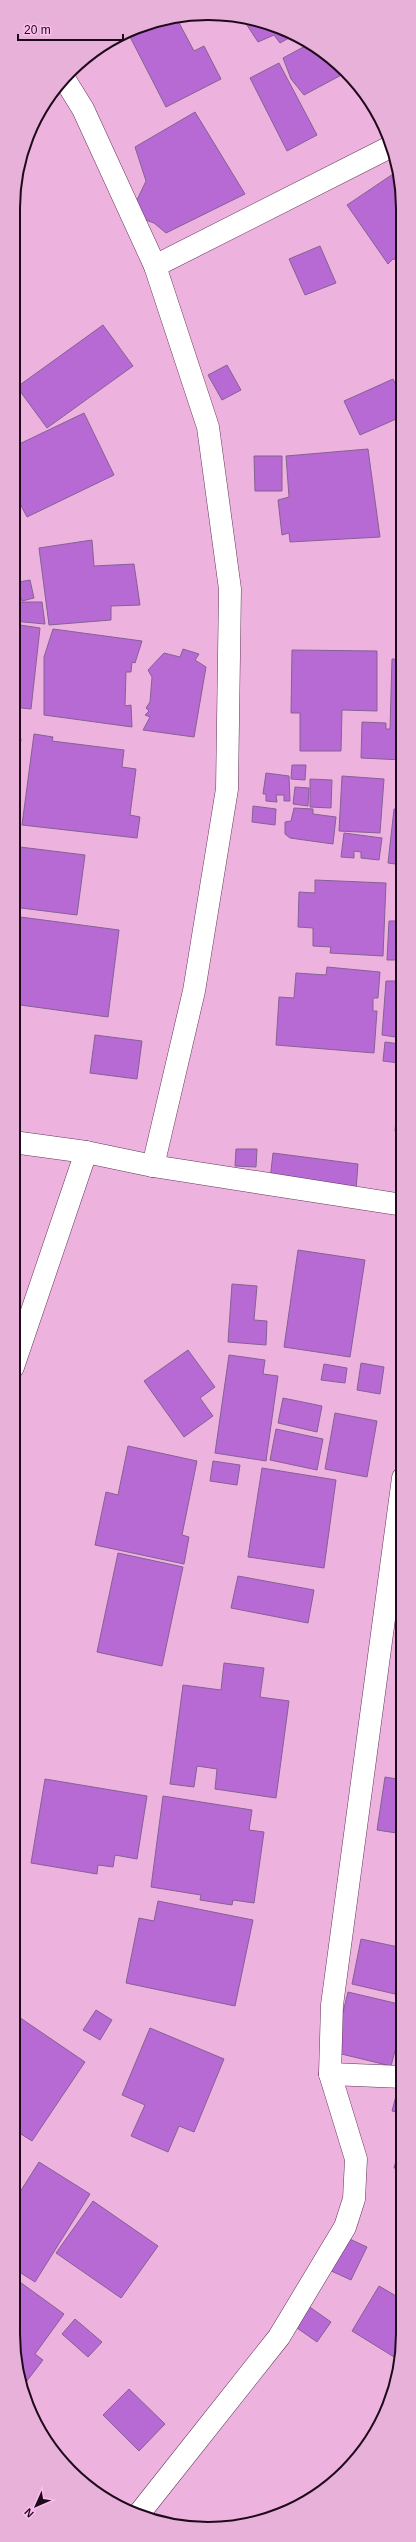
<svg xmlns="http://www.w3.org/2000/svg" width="416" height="2542" font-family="Arial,sans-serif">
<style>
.building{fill:#b76ad4;stroke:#856194}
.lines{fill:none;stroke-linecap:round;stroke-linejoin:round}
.street-casing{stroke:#64345a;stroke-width:23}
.street{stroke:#fff;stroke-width:22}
.rim{fill:none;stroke:#1e0a1a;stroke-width:2}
</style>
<rect width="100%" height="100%" fill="#edb3de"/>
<!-- building -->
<g class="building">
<path d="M 177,19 L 194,51 L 204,46 L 221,79 L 166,107 L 128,33 L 146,23 Z"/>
<path d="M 243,19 L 294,33 L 296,34 L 280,43 L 274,35 L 258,42 Z"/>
<path d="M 309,44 L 347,72 L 304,95 L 291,79 L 283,58 Z"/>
<path d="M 279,63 L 317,135 L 287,151 L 250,78 Z"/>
<path d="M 195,112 L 245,194 L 166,233 L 154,223 L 143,219 L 136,202 L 146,181 L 135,147 Z"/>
<path d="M 396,172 L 403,195 L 403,268 L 397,260 L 393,259 L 388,264 L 347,205 Z"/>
<path d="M 320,246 L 336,283 L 305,295 L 289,259 Z"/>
<path d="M 103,325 L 133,366 L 47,428 L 17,387 Z"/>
<path d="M 227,365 L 241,390 L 222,400 L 208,375 Z"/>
<path d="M 393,379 L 403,399 L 403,416 L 360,435 L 344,401 Z"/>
<path d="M 84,413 L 114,475 L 27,517 L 13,490 L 13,447 Z"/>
<path d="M 368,449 L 380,537 L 290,542 L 289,533 L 282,535 L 278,500 L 289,497 L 286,456 Z"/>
<path d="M 254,456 L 282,456 L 282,491 L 255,491 Z"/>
<path d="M 92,540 L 94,566 L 134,564 L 140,605 L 111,606 L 111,620 L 49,625 L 39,548 Z"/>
<path d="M 30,580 L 34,598 L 22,601 L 21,597 L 13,599 L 13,583 Z"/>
<path d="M 13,602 L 42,602 L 45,624 L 13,621 Z"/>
<path d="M 13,624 L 40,628 L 31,709 L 13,707 Z"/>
<path d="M 53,629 L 142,641 L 135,663 L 132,662 L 131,672 L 126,672 L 125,706 L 131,705 L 132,727 L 44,715 L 44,657 Z"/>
<path d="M 183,649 L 199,654 L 195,660 L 206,667 L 194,737 L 143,730 L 150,717 L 145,715 L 149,711 L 146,708 L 150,702 L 152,677 L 148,670 L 164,653 L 180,657 Z"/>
<path d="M 292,650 L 377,651 L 377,711 L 342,710 L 341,751 L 300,751 L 300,713 L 291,713 Z"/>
<path d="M 392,659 L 403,659 L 403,760 L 361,758 L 362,722 L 386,723 L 386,729 L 390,729 Z"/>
<path d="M 34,734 L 53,737 L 52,741 L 124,750 L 122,767 L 136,769 L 130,815 L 140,817 L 137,838 L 22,825 Z"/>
<path d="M 13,738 L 21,739 L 13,803 Z"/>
<path d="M 292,765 L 306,765 L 305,780 L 291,779 Z"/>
<path d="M 266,773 L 289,776 L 290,801 L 284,801 L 284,795 L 276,795 L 277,802 L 266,801 L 266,794 L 263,794 Z"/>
<path d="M 342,776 L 384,779 L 380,833 L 339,831 Z"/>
<path d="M 310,779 L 332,780 L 331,808 L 310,807 Z"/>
<path d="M 295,787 L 309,788 L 308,806 L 293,804 Z"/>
<path d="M 253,806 L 276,809 L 275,825 L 252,822 Z"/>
<path d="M 294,808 L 313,809 L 313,814 L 336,817 L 333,844 L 290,838 L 285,834 L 285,822 L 291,821 Z"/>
<path d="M 394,809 L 403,811 L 403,865 L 388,863 Z"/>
<path d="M 344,833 L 382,838 L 379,860 L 361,858 L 361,852 L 354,851 L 354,858 L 341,857 Z"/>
<path d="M 20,847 L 85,855 L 77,915 L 13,907 Z"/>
<path d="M 315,880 L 386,883 L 383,956 L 330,953 L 331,947 L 313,946 L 313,928 L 298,927 L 299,892 L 315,893 Z"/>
<path d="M 13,916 L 119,930 L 108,1017 L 13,1004 Z"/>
<path d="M 389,921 L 403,921 L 403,960 L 387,960 Z"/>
<path d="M 327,967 L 380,972 L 378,998 L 373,998 L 373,1011 L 377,1011 L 374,1053 L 276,1045 L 279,997 L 294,998 L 296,973 L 326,975 Z"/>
<path d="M 386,981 L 403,981 L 402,1038 L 382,1035 Z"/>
<path d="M 95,1035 L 142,1041 L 137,1079 L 90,1073 Z"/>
<path d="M 385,1042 L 400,1044 L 399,1063 L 383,1061 Z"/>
<path d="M 400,1073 L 403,1073 L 403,1132 L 395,1131 Z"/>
<path d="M 236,1149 L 257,1149 L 256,1167 L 235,1166 Z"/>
<path d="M 273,1153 L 358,1164 L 356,1190 L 270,1180 Z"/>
<path d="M 298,1250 L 365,1260 L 350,1357 L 284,1347 Z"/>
<path d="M 232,1284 L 257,1286 L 254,1320 L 267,1321 L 266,1345 L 228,1342 Z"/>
<path d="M 188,1350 L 215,1387 L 200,1398 L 213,1416 L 184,1437 L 144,1381 Z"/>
<path d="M 229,1355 L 265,1360 L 263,1374 L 278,1376 L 266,1461 L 215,1453 Z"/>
<path d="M 361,1363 L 384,1367 L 380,1394 L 357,1390 Z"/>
<path d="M 324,1364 L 347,1368 L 345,1383 L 321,1380 Z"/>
<path d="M 283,1398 L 322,1406 L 317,1432 L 278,1423 Z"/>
<path d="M 335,1413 L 377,1421 L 367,1477 L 325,1469 Z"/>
<path d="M 276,1429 L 323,1439 L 317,1470 L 270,1460 Z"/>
<path d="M 128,1446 L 197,1461 L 182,1535 L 189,1537 L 184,1564 L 95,1545 L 106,1492 L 118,1495 Z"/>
<path d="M 213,1461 L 240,1465 L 237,1485 L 210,1481 Z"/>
<path d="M 262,1468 L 336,1480 L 324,1568 L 248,1557 Z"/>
<path d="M 118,1553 L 183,1567 L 162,1666 L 97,1652 Z"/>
<path d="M 238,1576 L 314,1590 L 308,1623 L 231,1608 Z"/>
<path d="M 224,1663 L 264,1668 L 260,1697 L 289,1701 L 276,1798 L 215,1789 L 217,1769 L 197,1766 L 194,1787 L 170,1784 L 183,1685 L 221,1690 Z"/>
<path d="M 385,1777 L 403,1780 L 403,1834 L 377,1830 Z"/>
<path d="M 45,1779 L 147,1796 L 137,1859 L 115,1855 L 113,1867 L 98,1865 L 97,1874 L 31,1863 Z"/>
<path d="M 163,1796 L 252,1810 L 249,1830 L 264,1832 L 254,1903 L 233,1900 L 232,1905 L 200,1900 L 201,1895 L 151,1887 Z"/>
<path d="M 158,1901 L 253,1920 L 235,2006 L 126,1983 L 139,1918 L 154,1921 Z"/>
<path d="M 402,1904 L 403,1904 L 403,1943 L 398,1942 Z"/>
<path d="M 361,1939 L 403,1948 L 395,1994 L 352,1984 Z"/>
<path d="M 348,1992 L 403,2005 L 403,2021 L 391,2066 L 333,2052 Z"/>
<path d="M 96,2010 L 112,2020 L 100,2040 L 83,2030 Z"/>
<path d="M 16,2015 L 85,2062 L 32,2141 L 13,2129 L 13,2019 Z"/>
<path d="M 150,2028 L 224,2059 L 194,2132 L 179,2126 L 168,2152 L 131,2136 L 145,2105 L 122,2095 Z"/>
<path d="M 397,2092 L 403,2093 L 403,2114 L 392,2111 Z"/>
<path d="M 403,2136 L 403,2169 L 394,2168 Z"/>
<path d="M 39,2162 L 90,2194 L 35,2282 L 13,2268 L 13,2203 Z"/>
<path d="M 93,2201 L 158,2246 L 121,2298 L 56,2253 Z"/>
<path d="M 343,2236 L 367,2247 L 351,2280 L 327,2269 Z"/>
<path d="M 13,2277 L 64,2314 L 35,2354 L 43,2360 L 23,2386 L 13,2334 Z"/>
<path d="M 379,2286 L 403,2300 L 403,2347 L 399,2360 L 352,2331 Z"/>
<path d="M 304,2303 L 331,2322 L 317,2342 L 290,2323 Z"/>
<path d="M 75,2319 L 102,2342 L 88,2357 L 62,2334 Z"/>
<path d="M 129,2389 L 165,2424 L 139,2451 L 103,2415 Z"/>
</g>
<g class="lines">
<defs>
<g id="street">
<path d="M 65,80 L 83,109 L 155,266 L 208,427 L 230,589 L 227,789 L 194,991 L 153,1166"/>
<path d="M 155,266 L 390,147"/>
<path d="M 13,1142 L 86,1152 L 153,1166 L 403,1205"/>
<path d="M 13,1367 L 86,1152"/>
<path d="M 330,2074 L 403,2077"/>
<path d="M 138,2515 L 279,2337 L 345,2227 L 354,2199 L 356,2159 L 330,2074 L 332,2005 L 403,1478"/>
</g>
</defs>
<!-- street casing -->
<use href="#street" class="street-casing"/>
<!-- street -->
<use href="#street" class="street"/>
</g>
<!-- crop -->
<path d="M0 0H416V2542H0ZM208 20H208A188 188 0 0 1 396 208V2334A188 188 0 0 1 208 2522H208A188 188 0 0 1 20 2334V208A188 188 0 0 1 208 20Z" fill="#e8b1da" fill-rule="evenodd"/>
<path class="rim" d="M208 20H208A188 188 0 0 1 396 208V2334A188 188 0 0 1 208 2522H208A188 188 0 0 1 20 2334V208A188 188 0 0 1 208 20Z"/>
<!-- north arrow -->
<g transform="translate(36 2506) rotate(225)" stroke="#fabfeb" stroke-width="3" paint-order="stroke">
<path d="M0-3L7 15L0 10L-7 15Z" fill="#1e0a1a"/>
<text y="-6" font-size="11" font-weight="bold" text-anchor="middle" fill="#1e0a1a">N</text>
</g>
<!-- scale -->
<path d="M18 34v6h105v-6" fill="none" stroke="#1e0a1a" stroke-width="2"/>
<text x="24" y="34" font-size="12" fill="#1e0a1a" stroke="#fabfeb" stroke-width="3" paint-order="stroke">20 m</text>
</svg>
